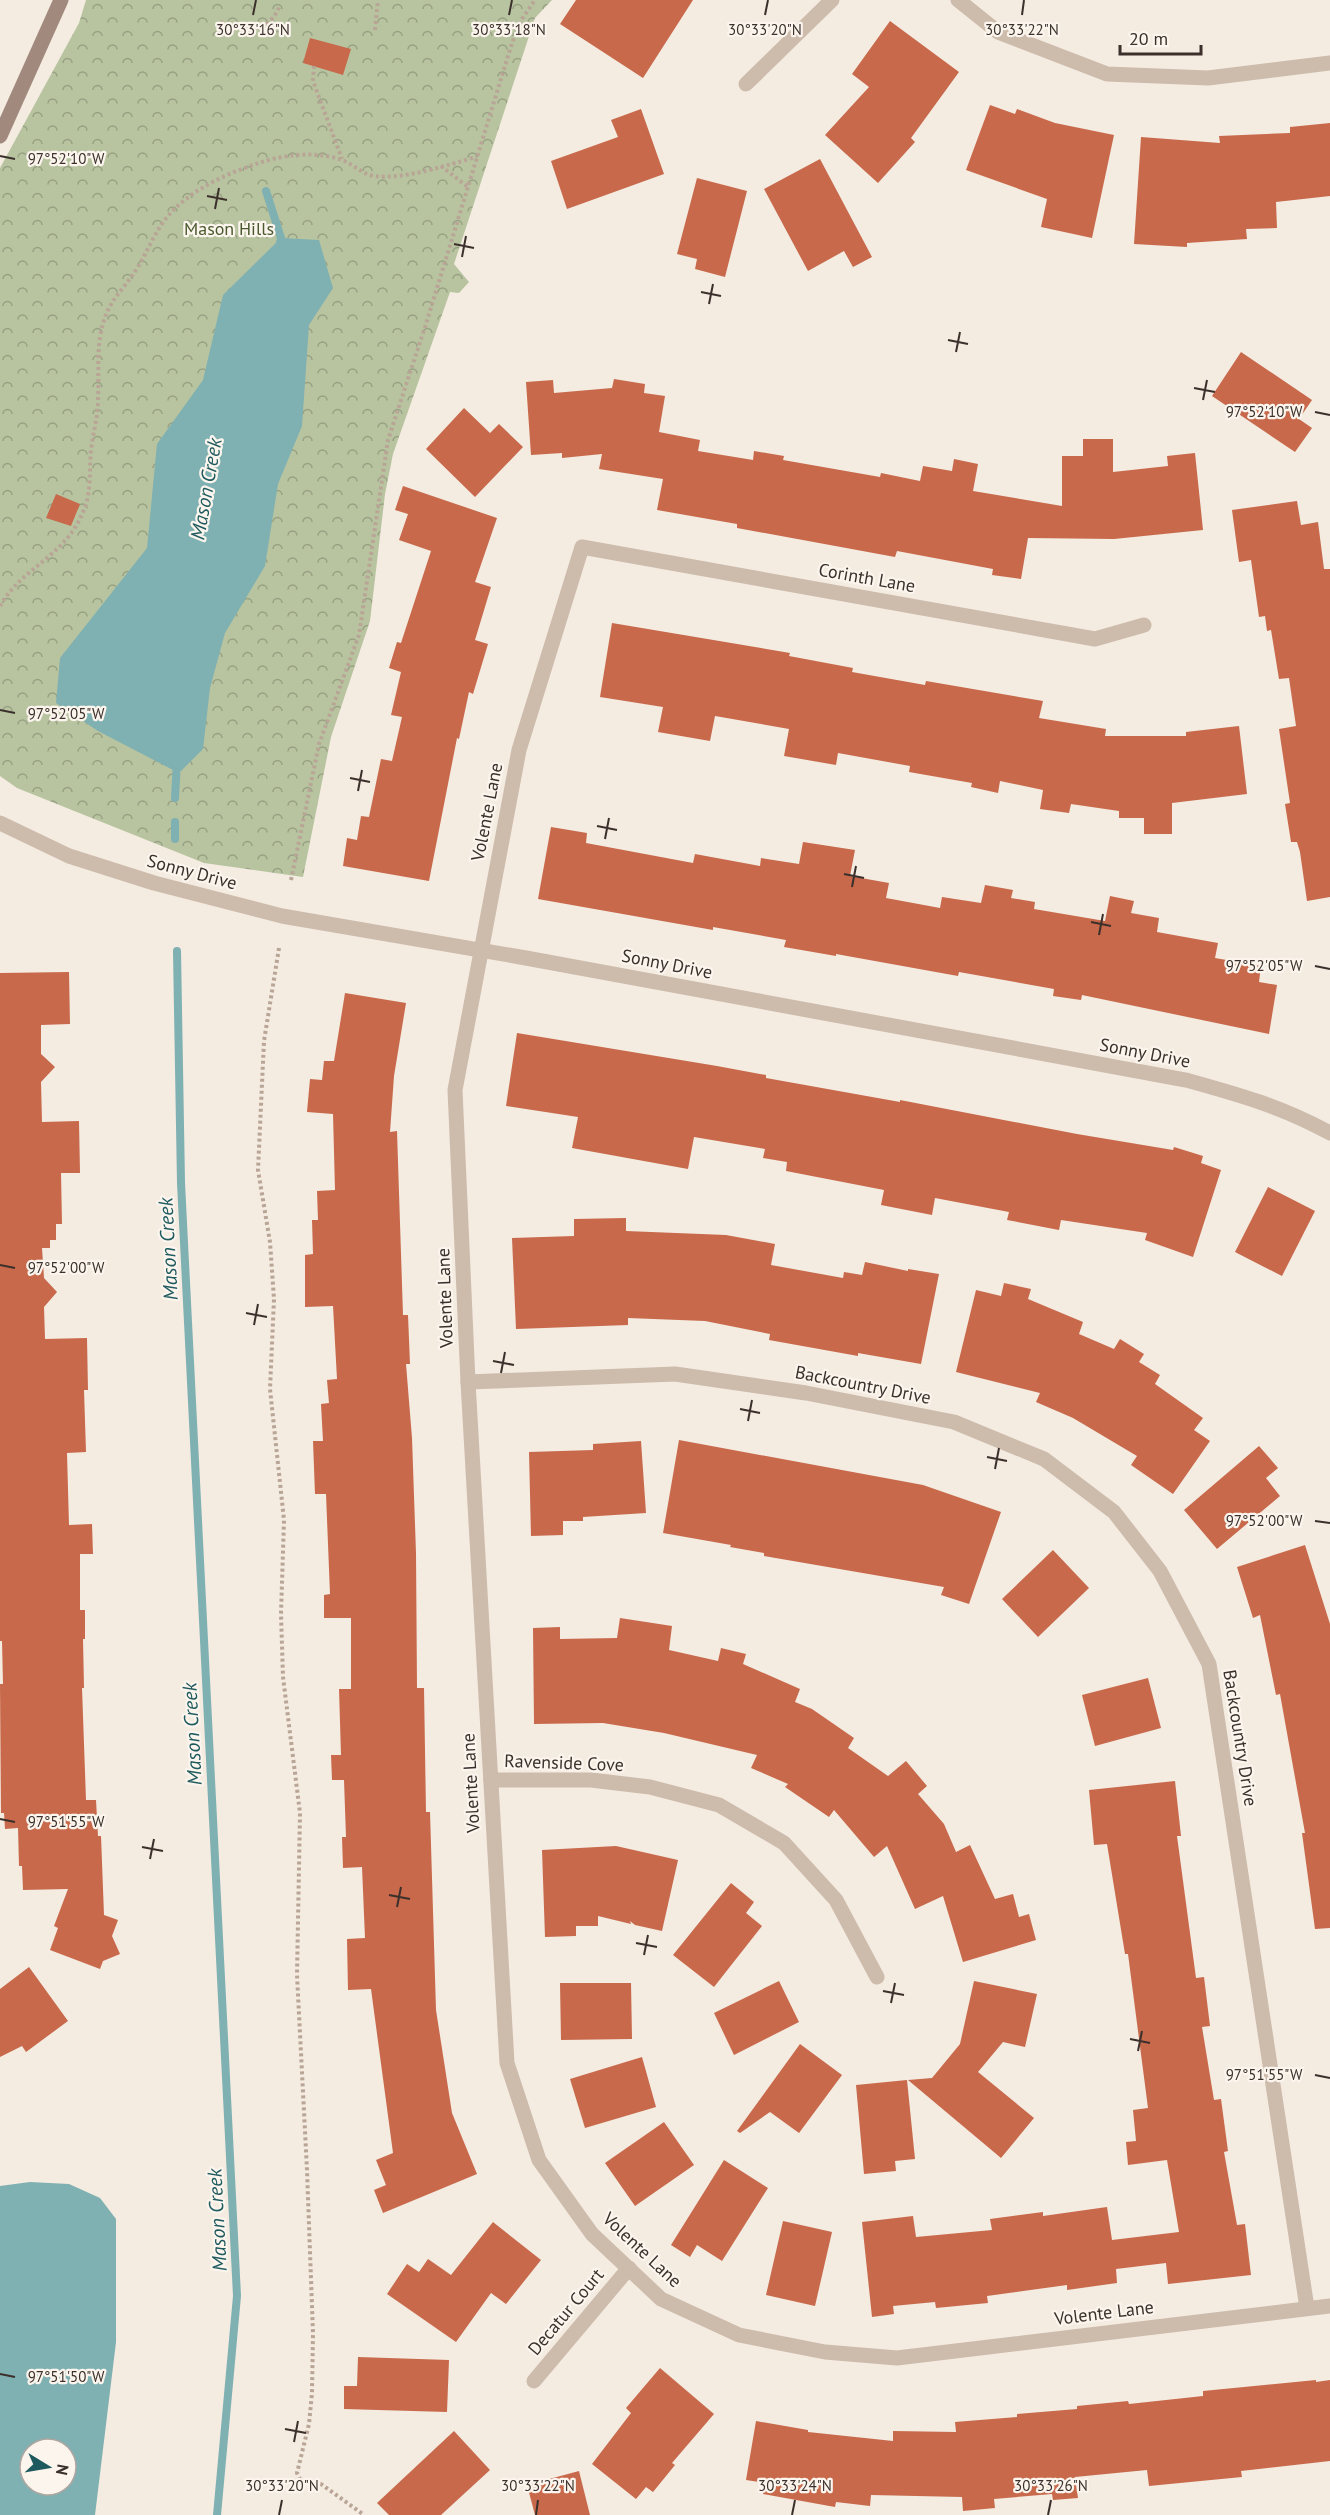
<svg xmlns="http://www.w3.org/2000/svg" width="1330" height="2515" font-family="'PT Sans',sans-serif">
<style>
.park{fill:url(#park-crowns)}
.water{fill:#7fb0b2;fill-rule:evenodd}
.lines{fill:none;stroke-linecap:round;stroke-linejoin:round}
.stream{stroke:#7fb0b2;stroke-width:8}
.building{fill:#c8694b}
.path{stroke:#b9a596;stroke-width:4;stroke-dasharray:3 3;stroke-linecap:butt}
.minor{stroke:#cdbbac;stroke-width:15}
.tertiary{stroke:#cdbbac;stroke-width:15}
.secondary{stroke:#a18a7d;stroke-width:15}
.ticks{fill:none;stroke:#3b302b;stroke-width:2}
.labels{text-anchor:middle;stroke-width:4.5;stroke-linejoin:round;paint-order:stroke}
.park-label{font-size:18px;fill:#4a5a2e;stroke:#fbf5ee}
.street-label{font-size:18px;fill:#3b302b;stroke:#fbf5ee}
.water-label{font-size:20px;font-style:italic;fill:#1f5a5e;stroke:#fbf5ee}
.ticks-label{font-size:15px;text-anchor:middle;fill:#3b302b;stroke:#fbf5ee;stroke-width:4.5;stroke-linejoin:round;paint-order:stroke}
</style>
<defs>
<pattern id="park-crowns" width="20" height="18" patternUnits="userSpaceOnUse" patternTransform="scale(1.5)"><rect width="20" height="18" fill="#b8c4a0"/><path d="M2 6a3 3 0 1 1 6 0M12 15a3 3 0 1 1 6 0" fill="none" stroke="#97a083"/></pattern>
</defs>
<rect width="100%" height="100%" fill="#f4ebe1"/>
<!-- park -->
<path class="park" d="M 86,0 L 552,0 L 535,18 L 454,264 L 469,282 L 459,293 L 450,292 L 393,454 L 385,494 L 370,621 L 331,737 L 303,877 L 204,863 L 17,788 L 0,776 L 0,168 L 79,23 Z"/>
<!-- water -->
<g class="water">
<path d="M 281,238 L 319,240 L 333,288 L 309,325 L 302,426 L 278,484 L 265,566 L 225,633 L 210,688 L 203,749 L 181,771 L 175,771 L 98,731 L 56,703 L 60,658 L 147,548 L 157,444 L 203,380 L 223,295 Z"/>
<path d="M 30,2182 L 69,2184 L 100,2198 L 116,2219 L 116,2342 L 95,2515 L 0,2515 L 0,2186 ZM 30,2449 L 66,2449 L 66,2485 L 30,2485 Z"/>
</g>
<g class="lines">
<!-- stream -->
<g class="stream">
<path d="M 266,191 L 281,238 L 279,247"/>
<path d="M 175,798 L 177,760"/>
<path d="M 175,839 L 175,822"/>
<path d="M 177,951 L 181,1183 L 237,2296 L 217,2515"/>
</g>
</g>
<!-- building -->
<g class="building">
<path d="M 576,0 L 693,0 L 643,78 L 560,24 Z"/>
<path d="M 890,21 L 959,72 L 911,138 L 915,142 L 878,183 L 825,135 L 869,87 L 852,74 Z"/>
<path d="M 310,38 L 351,49 L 343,75 L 303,63 Z"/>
<path d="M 990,105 L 1015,114 L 1017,109 L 1055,123 L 1114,135 L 1092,238 L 1041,227 L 1047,199 L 966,170 Z"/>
<path d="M 641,109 L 664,174 L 567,209 L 551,161 L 618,137 L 611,120 Z"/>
<path d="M 1330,123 L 1330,196 L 1276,202 L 1277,228 L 1246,229 L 1247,239 L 1187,243 L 1187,247 L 1134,244 L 1141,137 L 1220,143 L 1219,136 L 1290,133 L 1290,127 Z"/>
<path d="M 820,159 L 872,257 L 853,267 L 844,251 L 808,271 L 764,189 Z"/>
<path d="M 697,178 L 747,191 L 725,277 L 695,269 L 697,259 L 677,254 Z"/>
<path d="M 1241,352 L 1312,400 L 1299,419 L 1312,428 L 1295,452 L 1212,396 Z"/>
<path d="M 614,379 L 645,384 L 644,393 L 665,396 L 659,432 L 700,440 L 698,451 L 753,460 L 754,451 L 784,456 L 783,460 L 880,477 L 881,473 L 920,481 L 923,466 L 952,471 L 954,459 L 978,464 L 973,491 L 1062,506 L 1062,456 L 1083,456 L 1083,439 L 1113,439 L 1113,472 L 1168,466 L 1167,456 L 1195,453 L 1203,530 L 1114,539 L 1028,538 L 1021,579 L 992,575 L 993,569 L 897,551 L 895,557 L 737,528 L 737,524 L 657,510 L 663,479 L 599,469 L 602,454 L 562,458 L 562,453 L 531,455 L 526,382 L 553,380 L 554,393 L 612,388 Z"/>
<path d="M 464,408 L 490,433 L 499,424 L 523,447 L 475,497 L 426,449 Z"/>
<path d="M 403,486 L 497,518 L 475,582 L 491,587 L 475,640 L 488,644 L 473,694 L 469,692 L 459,739 L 457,738 L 429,881 L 343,866 L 347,838 L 357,840 L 361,816 L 369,817 L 381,759 L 392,761 L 402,717 L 391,715 L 401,672 L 389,668 L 397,642 L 401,643 L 431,551 L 399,540 L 408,514 L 395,510 Z"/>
<path d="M 56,494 L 80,504 L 71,526 L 46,518 Z"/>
<path d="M 1297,501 L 1301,525 L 1318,522 L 1324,569 L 1330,569 L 1330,897 L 1307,901 L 1300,852 L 1297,842 L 1291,842 L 1285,804 L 1290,803 L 1279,729 L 1296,726 L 1289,678 L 1279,679 L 1271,630 L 1267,631 L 1265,616 L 1259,617 L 1251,560 L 1239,562 L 1232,510 Z"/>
<path d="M 612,623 L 790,653 L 789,656 L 853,668 L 852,672 L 925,685 L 926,681 L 1043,701 L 1039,718 L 1106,729 L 1105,736 L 1186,736 L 1186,732 L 1239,726 L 1247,794 L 1172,803 L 1172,834 L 1144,834 L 1144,818 L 1119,818 L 1119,811 L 1071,804 L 1069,813 L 1040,809 L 1043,790 L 1000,781 L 998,793 L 971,787 L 972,783 L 909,772 L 910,766 L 838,753 L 836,765 L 784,756 L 789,729 L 715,716 L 710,741 L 658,732 L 663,707 L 600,697 Z"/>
<path d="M 551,827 L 587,833 L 586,843 L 693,863 L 695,854 L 760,866 L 761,858 L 799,864 L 803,842 L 855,850 L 850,876 L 889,883 L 886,898 L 940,908 L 942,897 L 981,903 L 985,885 L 1013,890 L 1011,898 L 1035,902 L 1034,909 L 1105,921 L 1110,896 L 1134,901 L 1131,913 L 1159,918 L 1157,932 L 1218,943 L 1215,958 L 1261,966 L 1259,982 L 1277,985 L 1269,1034 L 1082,995 L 1081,1000 L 1053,996 L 1054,989 L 959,972 L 958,976 L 836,954 L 836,956 L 784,947 L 786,940 L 713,927 L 713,930 L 538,899 Z"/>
<path d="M 69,972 L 70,1024 L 41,1025 L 41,1054 L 55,1067 L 41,1082 L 42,1122 L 79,1121 L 80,1173 L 61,1173 L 62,1224 L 56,1224 L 56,1240 L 50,1240 L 50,1248 L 42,1248 L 44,1278 L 57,1292 L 44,1307 L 45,1339 L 87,1338 L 88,1390 L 84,1390 L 86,1452 L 67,1453 L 69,1525 L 92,1524 L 93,1554 L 80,1554 L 80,1610 L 85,1610 L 85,1639 L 83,1639 L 84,1688 L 82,1688 L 86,1800 L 96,1800 L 98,1836 L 101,1836 L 104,1915 L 118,1920 L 112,1936 L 120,1954 L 103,1961 L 100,1969 L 50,1950 L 58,1928 L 54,1926 L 68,1889 L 23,1890 L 22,1866 L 19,1866 L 18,1828 L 5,1829 L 4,1813 L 1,1813 L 0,1684 L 3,1684 L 2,1641 L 0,1641 L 0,973 Z"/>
<path d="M 345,993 L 406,1003 L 394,1076 L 390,1132 L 397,1131 L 403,1315 L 408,1315 L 410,1364 L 406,1364 L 412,1438 L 416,1553 L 417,1688 L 424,1688 L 426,1812 L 430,1812 L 436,2010 L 452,2113 L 477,2174 L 383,2213 L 374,2190 L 386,2185 L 376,2160 L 393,2153 L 371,1989 L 348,1990 L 347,1939 L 365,1938 L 362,1867 L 343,1868 L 342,1837 L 346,1837 L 344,1780 L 332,1780 L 331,1755 L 341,1755 L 339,1689 L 351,1689 L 351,1618 L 324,1618 L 324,1595 L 330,1594 L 326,1494 L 315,1494 L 313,1441 L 323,1441 L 321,1404 L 329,1403 L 327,1380 L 337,1379 L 333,1306 L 305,1307 L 305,1255 L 313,1254 L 312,1220 L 318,1220 L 317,1191 L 335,1190 L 333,1114 L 307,1112 L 310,1079 L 322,1080 L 324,1061 L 334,1061 Z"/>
<path d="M 517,1033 L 717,1066 L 766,1075 L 766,1078 L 900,1102 L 900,1100 L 1077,1134 L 1173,1150 L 1174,1147 L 1203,1156 L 1201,1163 L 1221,1170 L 1193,1257 L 1145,1240 L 1147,1233 L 1061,1220 L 1059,1230 L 1007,1220 L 1009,1212 L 935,1198 L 932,1215 L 881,1205 L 884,1190 L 786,1171 L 787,1162 L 763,1158 L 765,1149 L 694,1137 L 688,1169 L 572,1148 L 578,1117 L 506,1106 Z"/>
<path d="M 1268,1187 L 1315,1211 L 1282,1276 L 1235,1252 Z"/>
<path d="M 626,1218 L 626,1231 L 726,1235 L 775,1244 L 771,1265 L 843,1278 L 844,1272 L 862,1275 L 865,1262 L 908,1271 L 908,1269 L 939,1274 L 921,1364 L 858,1353 L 858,1356 L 769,1340 L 770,1334 L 705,1321 L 628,1318 L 628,1325 L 516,1329 L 512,1238 L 574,1236 L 574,1219 Z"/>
<path d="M 1004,1283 L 1031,1289 L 1028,1299 L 1083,1322 L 1079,1334 L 1114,1349 L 1120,1339 L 1144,1354 L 1139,1362 L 1160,1375 L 1155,1384 L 1203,1418 L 1194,1430 L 1210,1441 L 1173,1494 L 1131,1465 L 1137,1456 L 1073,1418 L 1036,1402 L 1040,1393 L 956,1372 L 976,1290 L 1001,1296 Z"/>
<path d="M 679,1440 L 923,1485 L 1001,1512 L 969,1604 L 941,1595 L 944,1587 L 764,1556 L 764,1553 L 730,1547 L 731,1545 L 663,1533 Z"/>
<path d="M 641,1441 L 646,1513 L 583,1517 L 583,1521 L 563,1521 L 563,1535 L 531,1536 L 529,1452 L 593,1450 L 593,1444 Z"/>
<path d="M 1259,1446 L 1278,1468 L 1266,1478 L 1280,1496 L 1217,1549 L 1184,1510 Z"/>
<path d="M 1305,1545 L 1330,1624 L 1330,1928 L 1315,1929 L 1302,1833 L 1305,1833 L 1280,1694 L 1276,1695 L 1260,1615 L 1253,1618 L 1237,1567 Z"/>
<path d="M 1053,1550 L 1089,1588 L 1038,1637 L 1002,1599 Z"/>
<path d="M 620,1618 L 672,1626 L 669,1650 L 718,1661 L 721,1648 L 746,1654 L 743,1664 L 800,1689 L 795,1702 L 812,1709 L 854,1738 L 848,1748 L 888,1776 L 906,1761 L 927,1786 L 918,1794 L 944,1824 L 956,1852 L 970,1845 L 995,1899 L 1013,1894 L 1019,1917 L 1029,1914 L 1036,1940 L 963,1962 L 943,1896 L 915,1909 L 887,1846 L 874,1857 L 834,1810 L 829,1817 L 785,1787 L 788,1784 L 751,1768 L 757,1755 L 664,1733 L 603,1723 L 534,1724 L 533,1628 L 560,1627 L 560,1639 L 617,1638 Z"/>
<path d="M 1148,1678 L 1161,1728 L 1095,1746 L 1082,1695 Z"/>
<path d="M 1175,1781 L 1181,1836 L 1177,1836 L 1196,1978 L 1204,1977 L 1210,2026 L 1202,2027 L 1214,2100 L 1221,2099 L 1228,2151 L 1224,2152 L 1237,2225 L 1245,2224 L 1251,2275 L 1168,2284 L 1166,2263 L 1116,2269 L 1117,2283 L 1067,2290 L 1067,2285 L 987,2296 L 988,2303 L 936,2308 L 935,2302 L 893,2306 L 894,2314 L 872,2317 L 862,2222 L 913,2216 L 916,2237 L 992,2230 L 990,2219 L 1043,2212 L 1043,2216 L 1107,2207 L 1112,2240 L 1179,2232 L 1167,2160 L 1128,2165 L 1126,2142 L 1136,2141 L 1133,2110 L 1148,2108 L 1128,1954 L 1125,1954 L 1107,1844 L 1094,1845 L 1089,1790 Z"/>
<path d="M 616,1846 L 678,1860 L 662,1931 L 635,1925 L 630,1921 L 631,1924 L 598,1916 L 598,1926 L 576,1926 L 576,1936 L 545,1937 L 542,1850 Z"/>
<path d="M 731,1883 L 754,1902 L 746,1913 L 762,1926 L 714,1987 L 673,1955 Z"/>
<path d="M 29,1967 L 68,2021 L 26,2052 L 22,2046 L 0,2057 L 0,1989 Z"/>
<path d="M 779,1981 L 799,2022 L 734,2055 L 714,2013 Z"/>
<path d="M 974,1981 L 1037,1994 L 1025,2047 L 1003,2042 L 978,2072 L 1034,2118 L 1001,2158 L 908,2080 L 932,2078 L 960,2044 Z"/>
<path d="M 560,1983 L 631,1983 L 632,2039 L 561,2040 Z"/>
<path d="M 800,2044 L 842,2075 L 799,2133 L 770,2112 L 740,2133 L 737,2131 Z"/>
<path d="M 642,2057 L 656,2107 L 585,2128 L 570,2079 Z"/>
<path d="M 907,2080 L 915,2159 L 895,2161 L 896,2171 L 864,2174 L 856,2085 Z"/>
<path d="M 664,2122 L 694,2165 L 635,2206 L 605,2163 Z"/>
<path d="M 724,2160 L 768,2188 L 722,2261 L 697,2245 L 690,2257 L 671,2245 Z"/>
<path d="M 783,2221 L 832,2232 L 815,2306 L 766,2295 Z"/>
<path d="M 493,2222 L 541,2260 L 506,2304 L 491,2293 L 456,2342 L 387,2294 L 407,2264 L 419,2272 L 428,2259 L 451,2275 Z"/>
<path d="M 358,2357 L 449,2360 L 447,2412 L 344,2409 L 344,2386 L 357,2386 Z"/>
<path d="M 660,2368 L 714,2414 L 672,2463 L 675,2465 L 653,2492 L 646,2487 L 636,2499 L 592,2464 L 631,2413 L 626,2408 Z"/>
<path d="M 1316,2380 L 1316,2382 L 1330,2380 L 1330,2461 L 1241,2471 L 1242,2477 L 1149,2486 L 1147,2470 L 1075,2477 L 1078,2498 L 1053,2500 L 1052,2494 L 994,2499 L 995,2508 L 963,2511 L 962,2497 L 871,2495 L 870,2506 L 836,2502 L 835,2507 L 763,2494 L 765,2483 L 746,2480 L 756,2421 L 808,2430 L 808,2432 L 893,2441 L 893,2431 L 956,2432 L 955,2422 L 1017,2417 L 1017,2414 L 1077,2409 L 1077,2406 L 1128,2401 L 1129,2404 L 1203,2396 L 1203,2391 Z"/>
<path d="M 454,2431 L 490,2470 L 441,2515 L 389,2515 L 377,2503 Z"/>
<path d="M 579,2471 L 590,2515 L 535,2515 L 527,2485 Z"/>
</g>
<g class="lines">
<!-- path -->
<g class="path">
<path d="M 220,22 C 246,29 267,37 280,5"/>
<path d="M 375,30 L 378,0"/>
<path d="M 314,66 L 313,81 L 342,159"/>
<path d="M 441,166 L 468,187"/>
<path d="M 0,606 C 22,567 65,557 83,512 C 92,492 89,471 91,450 C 93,433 98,417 98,400 C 99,379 97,358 100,337 C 106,301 120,295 138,267 C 148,250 156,230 168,216 C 188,192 223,175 253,165 C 280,155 314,150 342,160 C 353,164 362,174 374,176 C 404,180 447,165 476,157"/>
<path d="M 291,880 L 319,744 L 359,635 L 388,440 L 426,324 L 512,43 L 522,19 L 535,0"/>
<path d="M 279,948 L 264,1041 L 258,1170 L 270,1242 L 274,1299 L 270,1389 L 284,1520 L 281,1614 L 283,1677 L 300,1813 L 297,1975 L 307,2170 L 313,2334 L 312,2393 L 309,2424 L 297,2473 L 301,2481 L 321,2484 L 364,2515"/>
</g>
<!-- minor -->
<g class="minor">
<path d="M 958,0 L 998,32 L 1107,74 L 1208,78 L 1330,63"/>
<path d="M 746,84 L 832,0"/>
<path d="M 1144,625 L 1095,639 L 582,547 L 519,750 L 455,1090 L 468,1382 L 507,2063 L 539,2160 L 592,2234 L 661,2299 L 739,2335 L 825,2352 L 897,2358 L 1330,2306"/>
<path d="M 468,1382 L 675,1374 L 806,1393 L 954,1422 L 1044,1459 L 1114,1512 L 1160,1571 L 1209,1664 L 1307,2308"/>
<path d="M 491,1780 L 591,1780 L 650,1787 L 719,1805 L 784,1843 L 836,1900 L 877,1977"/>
<path d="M 534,2381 L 629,2268"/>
</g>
<!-- tertiary -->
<path class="tertiary" d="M 0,823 L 69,856 L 154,883 L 282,916 L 526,958 L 1186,1080 C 1240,1095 1280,1106 1330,1133"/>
<!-- secondary -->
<path class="secondary" d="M 0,136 L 61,0"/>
</g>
<!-- ticks -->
<path class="ticks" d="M 253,15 L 256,0M 509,15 L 512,0M 765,15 L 768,0M 1022,15 L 1024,0M 0,156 L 15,159M 207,196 L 227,200M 215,209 L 219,188M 454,244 L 474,248M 462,257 L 466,236M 701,292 L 721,296M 709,304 L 713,284M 948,340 L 968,344M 956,352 L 960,332M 1194,388 L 1215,392M 1203,400 L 1207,380M 1315,412 L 1330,415M 0,710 L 15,713M 350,778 L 370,782M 358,791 L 362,770M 597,826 L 617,830M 605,839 L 609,818M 844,874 L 864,878M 852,887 L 856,866M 1091,922 L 1111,926M 1099,935 L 1103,914M 1315,966 L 1330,969M 0,1265 L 15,1268M 246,1313 L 267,1317M 254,1325 L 258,1304M 493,1361 L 514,1365M 501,1373 L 505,1352M 740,1409 L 760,1413M 748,1421 L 752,1400M 987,1457 L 1007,1461M 995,1469 L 999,1448M 1315,1521 L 1330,1523M 0,1819 L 15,1822M 142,1847 L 163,1851M 150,1859 L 154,1839M 389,1895 L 410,1899M 397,1907 L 401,1887M 636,1943 L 657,1947M 644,1955 L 648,1935M 883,1991 L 904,1995M 891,2003 L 895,1983M 1130,2039 L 1150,2043M 1138,2051 L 1142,2031M 1315,2075 L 1330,2078M 0,2374 L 15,2377M 285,2429 L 306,2433M 294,2442 L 298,2421M 279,2515 L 282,2500M 536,2515 L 538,2500M 792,2515 L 795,2500M 1048,2515 L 1051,2500"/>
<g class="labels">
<!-- park labels -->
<g class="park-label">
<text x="229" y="235">Mason Hills</text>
</g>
<!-- street labels -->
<g class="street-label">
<text transform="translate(867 578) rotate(10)" y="6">Corinth Lane</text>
<text transform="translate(487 812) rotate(-79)" y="6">Volente Lane</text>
<text transform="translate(192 872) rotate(15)" y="6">Sonny Drive</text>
<text transform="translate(667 964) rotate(11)" y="6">Sonny Drive</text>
<text transform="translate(1145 1053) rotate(11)" y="6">Sonny Drive</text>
<text transform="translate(445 1298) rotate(-92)" y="6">Volente Lane</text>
<text transform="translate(863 1385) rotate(11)" y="6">Backcountry Drive</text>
<text transform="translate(1240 1738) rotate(81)" y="6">Backcountry Drive</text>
<text transform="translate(564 1763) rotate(2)" y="6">Ravenside Cove</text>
<text transform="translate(471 1783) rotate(-93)" y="6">Volente Lane</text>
<text transform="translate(642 2250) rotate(43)" y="6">Volente Lane</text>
<text transform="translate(566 2312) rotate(-50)" y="6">Decatur Court</text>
<text transform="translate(1104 2313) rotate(-7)" y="6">Volente Lane</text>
</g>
<!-- water labels -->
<g class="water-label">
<text transform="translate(206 489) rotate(-80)" y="7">Mason Creek</text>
<text transform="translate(168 1249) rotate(-93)" y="7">Mason Creek</text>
<text transform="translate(192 1734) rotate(-93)" y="7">Mason Creek</text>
<text transform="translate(217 2220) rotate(-93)" y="7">Mason Creek</text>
</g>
</g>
<g class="ticks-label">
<text x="253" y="35">30°33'16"N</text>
<text x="509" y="35">30°33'18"N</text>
<text x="765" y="35">30°33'20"N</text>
<text x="1022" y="35">30°33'22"N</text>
<text x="66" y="164">97°52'10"W</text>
<text x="1264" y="417">97°52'10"W</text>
<text x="66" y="719">97°52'05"W</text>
<text x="1264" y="971">97°52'05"W</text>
<text x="66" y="1273">97°52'00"W</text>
<text x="1264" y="1526">97°52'00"W</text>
<text x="66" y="1827">97°51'55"W</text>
<text x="1264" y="2080">97°51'55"W</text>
<text x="66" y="2382">97°51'50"W</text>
<text x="282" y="2491">30°33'20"N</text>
<text x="538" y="2491">30°33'22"N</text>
<text x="795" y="2491">30°33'24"N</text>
<text x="1051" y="2491">30°33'26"N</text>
</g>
<!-- north arrow -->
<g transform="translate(48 2467) rotate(101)"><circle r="28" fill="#fbf5ee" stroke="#aea6a0" stroke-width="1.5"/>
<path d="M0-4.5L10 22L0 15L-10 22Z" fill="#1f5a5e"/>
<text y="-9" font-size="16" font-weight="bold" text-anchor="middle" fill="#3b302b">N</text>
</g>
<!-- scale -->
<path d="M1120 45v9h81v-9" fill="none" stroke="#3b302b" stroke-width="3"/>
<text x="1129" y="45" font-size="18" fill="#3b302b" stroke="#fbf5ee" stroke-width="4.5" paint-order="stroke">20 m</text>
</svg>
